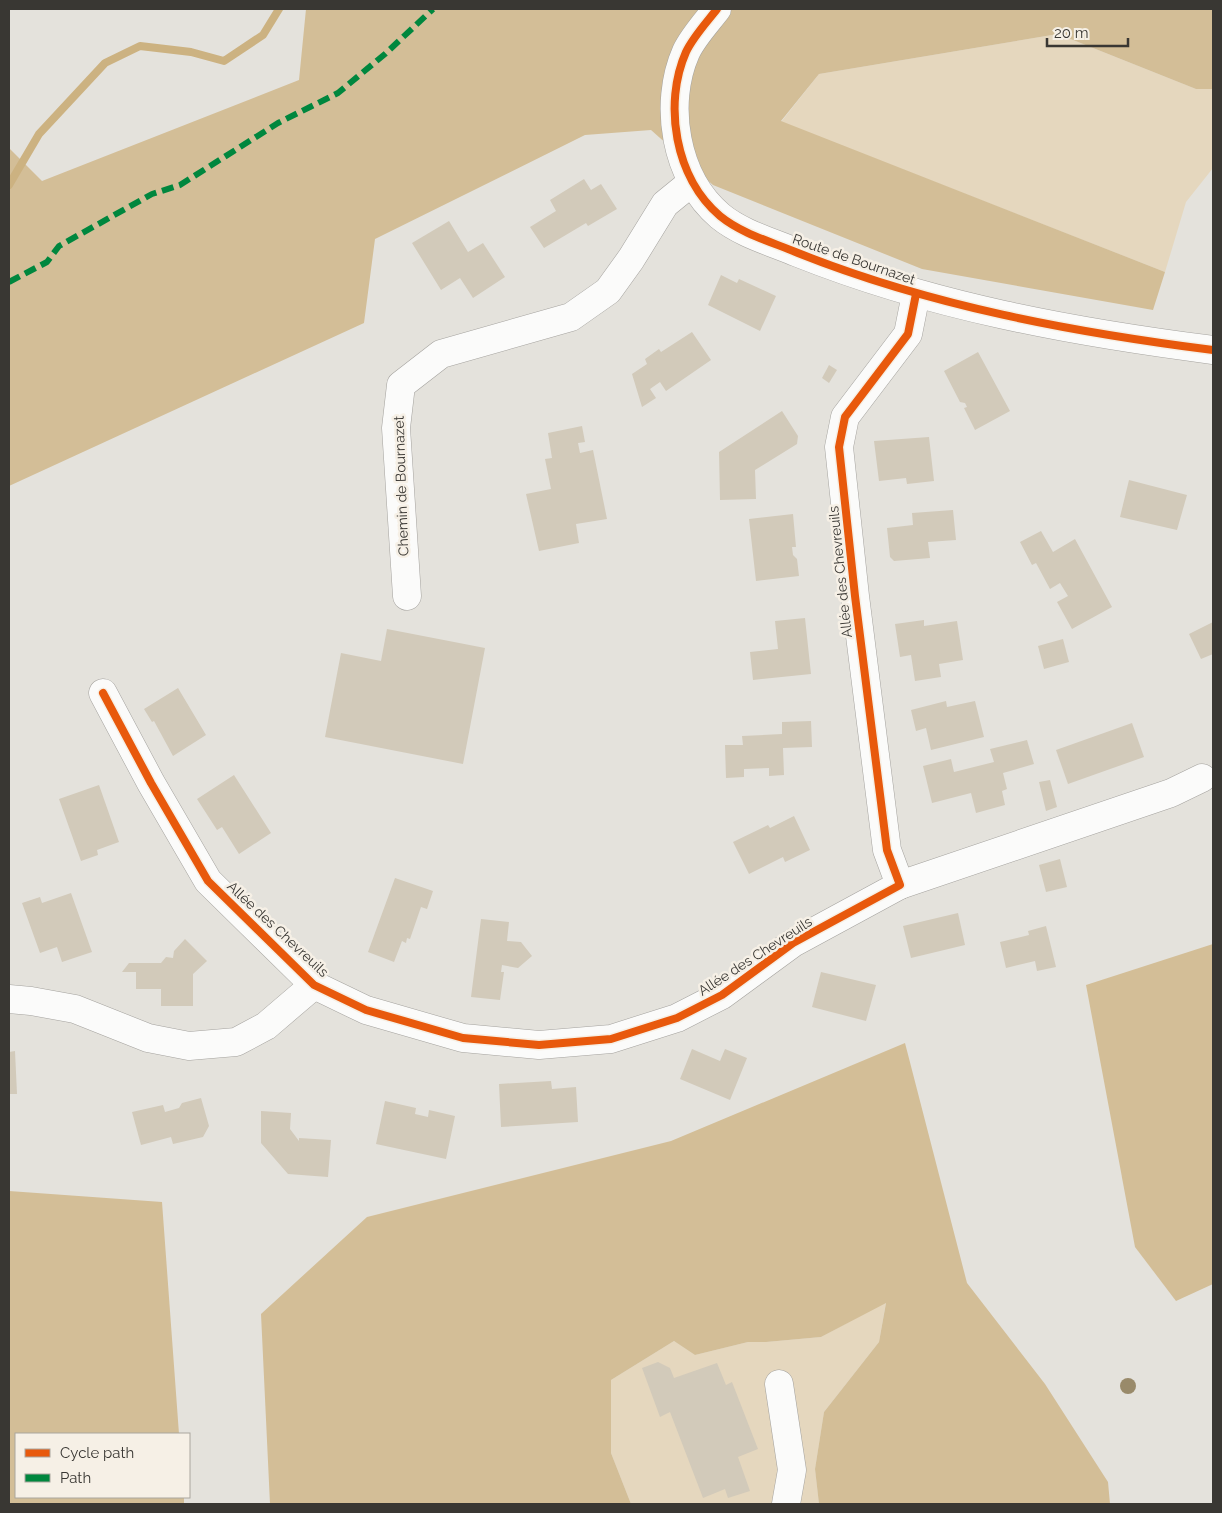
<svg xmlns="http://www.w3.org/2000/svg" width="1222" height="1513" font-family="Raleway,sans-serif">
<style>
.green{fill:#e5d7be}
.forest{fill:#d3be97}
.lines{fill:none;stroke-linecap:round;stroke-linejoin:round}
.stream{stroke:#ccb281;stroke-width:8}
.building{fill:#d2caba}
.minor-casing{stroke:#a4a29e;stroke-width:29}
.minor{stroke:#fbfbfa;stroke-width:28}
.quiet{stroke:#00873e;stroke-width:6;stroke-dasharray:12 6;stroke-linecap:butt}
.cycleway-casing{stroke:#f6f0e6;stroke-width:11}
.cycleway{stroke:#e8590c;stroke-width:8}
.tree{fill:#998a6a}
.labels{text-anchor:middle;stroke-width:5;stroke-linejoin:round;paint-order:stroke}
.street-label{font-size:14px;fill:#393733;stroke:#f6f0e6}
</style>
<rect width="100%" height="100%" fill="#e4e2dc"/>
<!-- green -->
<g class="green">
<path d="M 1058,34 L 1196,89 L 1213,89 L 1213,168 L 1186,202 L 1165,272 L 781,122 L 819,74 Z"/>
<path d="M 886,1302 L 879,1342 L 824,1412 L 815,1469 L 819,1504 L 631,1504 L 611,1453 L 611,1380 L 674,1341 L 695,1355 L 748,1342 L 766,1342 L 821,1337 Z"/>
</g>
<!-- forest -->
<g class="forest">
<path d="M 306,9 L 1213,9 L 1213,89 L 1196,89 L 1058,34 L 819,74 L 781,121 L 1165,272 L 1153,310 L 922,269 L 713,185 L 651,130 L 585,135 L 375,239 L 364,323 L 9,486 L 9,148 L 42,181 L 299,80 Z"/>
<path d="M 1213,944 L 1213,1284 L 1176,1301 L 1135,1247 L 1086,985 Z"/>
<path d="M 905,1043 L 967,1283 L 1045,1384 L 1108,1482 L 1110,1504 L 819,1504 L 815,1469 L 824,1412 L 879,1342 L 886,1303 L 821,1337 L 766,1342 L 748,1342 L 695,1355 L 674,1341 L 611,1380 L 611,1453 L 631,1504 L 270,1504 L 261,1314 L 367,1217 L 671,1141 Z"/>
<path d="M 9,1191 L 162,1202 L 179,1434 L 16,1434 L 16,1497 L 184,1497 L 184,1504 L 9,1504 Z"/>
</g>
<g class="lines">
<!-- stream -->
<path class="stream" d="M 9,185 L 39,134 L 105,63 L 140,46 L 191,52 L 224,61 L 263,35 L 279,9"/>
</g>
<!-- building -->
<g class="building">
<path d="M 584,179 L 591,190 L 601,184 L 617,209 L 588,226 L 586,223 L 544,248 L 530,227 L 556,211 L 550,200 Z"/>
<path d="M 449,221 L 468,252 L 483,243 L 505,277 L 473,298 L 460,278 L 441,290 L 412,243 Z"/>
<path d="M 721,275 L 737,283 L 739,279 L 776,296 L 760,331 L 708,305 Z"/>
<path d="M 692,332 L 711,360 L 666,391 L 660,382 L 650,389 L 656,398 L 642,407 L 632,374 L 647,364 L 645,359 L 659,349 L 661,352 Z"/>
<path d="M 978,352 L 1010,411 L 975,430 L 964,408 L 967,407 L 965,403 L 960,402 L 944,371 Z"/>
<path d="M 829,365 L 837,370 L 829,383 L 822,378 Z"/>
<path d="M 782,411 L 798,436 L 797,444 L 755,470 L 756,499 L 720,500 L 719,452 Z"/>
<path d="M 582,426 L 585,442 L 578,443 L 580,453 L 593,450 L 607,519 L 576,524 L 579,543 L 539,551 L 526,494 L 551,489 L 545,459 L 552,458 L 548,433 Z"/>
<path d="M 929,437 L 934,481 L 907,484 L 906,478 L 879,481 L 874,441 Z"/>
<path d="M 1129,480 L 1187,495 L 1177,530 L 1120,517 Z"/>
<path d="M 953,510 L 956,540 L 928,542 L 930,558 L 894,561 L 890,557 L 887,528 L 913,525 L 912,513 Z"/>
<path d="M 793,514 L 796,547 L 792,547 L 793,555 L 797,559 L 799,576 L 756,581 L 749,519 Z"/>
<path d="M 1041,531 L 1053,552 L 1075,539 L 1112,607 L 1072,629 L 1057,602 L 1068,596 L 1060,583 L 1050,589 L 1036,563 L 1032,565 L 1020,542 Z"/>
<path d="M 805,618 L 811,674 L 753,680 L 750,652 L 778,649 L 775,621 Z"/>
<path d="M 924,620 L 924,626 L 957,621 L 963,660 L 939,664 L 941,677 L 915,681 L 911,655 L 900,657 L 895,624 Z"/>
<path d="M 1213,622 L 1213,654 L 1201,659 L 1189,634 Z"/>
<path d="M 387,629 L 485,648 L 463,764 L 325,737 L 341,653 L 381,661 Z"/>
<path d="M 1063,639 L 1069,662 L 1044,669 L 1038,646 Z"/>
<path d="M 178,688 L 206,735 L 173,756 L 154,721 L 152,722 L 144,709 Z"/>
<path d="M 946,701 L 947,707 L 975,701 L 984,737 L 931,750 L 926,728 L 916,731 L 911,710 Z"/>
<path d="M 811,721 L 812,747 L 783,748 L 784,775 L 769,776 L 769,768 L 744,769 L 744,777 L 726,778 L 725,745 L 743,745 L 742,736 L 782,734 L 782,722 Z"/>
<path d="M 1132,723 L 1144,757 L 1068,784 L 1056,750 Z"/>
<path d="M 1027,740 L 1034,764 L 1003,773 L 1007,789 L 1002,791 L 1005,805 L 976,813 L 971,793 L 932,803 L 923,766 L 951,759 L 954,772 L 994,762 L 990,749 Z"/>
<path d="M 234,775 L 271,833 L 239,854 L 222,827 L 217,830 L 197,799 Z"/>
<path d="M 1050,780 L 1057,807 L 1046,811 L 1039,782 Z"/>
<path d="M 99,785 L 119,842 L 97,850 L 98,855 L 81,861 L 59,799 Z"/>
<path d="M 794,816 L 810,850 L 785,862 L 783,857 L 749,874 L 733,842 L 768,825 L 770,828 Z"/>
<path d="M 1060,859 L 1067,887 L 1046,892 L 1039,865 Z"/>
<path d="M 395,878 L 433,891 L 427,909 L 421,907 L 410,939 L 407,938 L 406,943 L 402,941 L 394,962 L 368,952 Z"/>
<path d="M 71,893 L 92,952 L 62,962 L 57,947 L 40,953 L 22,903 L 40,897 L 42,903 Z"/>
<path d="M 958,913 L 965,945 L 911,958 L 903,926 Z"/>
<path d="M 481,919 L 509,922 L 507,941 L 521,942 L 532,956 L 518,968 L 502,965 L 501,972 L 504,972 L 500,1000 L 471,997 Z"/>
<path d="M 1046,926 L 1056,967 L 1037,971 L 1035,961 L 1006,968 L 1000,942 L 1029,935 L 1028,931 Z"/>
<path d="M 185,939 L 207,961 L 193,974 L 193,1006 L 161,1006 L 161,989 L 136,989 L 136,972 L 122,972 L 129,963 L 161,963 L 166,957 L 173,958 L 174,951 Z"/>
<path d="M 821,972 L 876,985 L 866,1021 L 812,1007 Z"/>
<path d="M 692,1049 L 720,1061 L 725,1049 L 747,1058 L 730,1100 L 680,1079 Z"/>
<path d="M 15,1051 L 17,1094 L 9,1094 L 9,1052 Z"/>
<path d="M 551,1081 L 552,1089 L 576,1087 L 578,1122 L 501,1127 L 499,1084 Z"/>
<path d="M 201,1098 L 209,1126 L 203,1137 L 173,1144 L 171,1137 L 141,1145 L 132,1112 L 163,1105 L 165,1112 L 179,1108 L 182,1103 Z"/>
<path d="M 385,1101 L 416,1108 L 415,1114 L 428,1117 L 429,1110 L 455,1116 L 446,1159 L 376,1144 Z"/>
<path d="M 261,1111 L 291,1113 L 290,1129 L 299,1141 L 299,1138 L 331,1140 L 328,1177 L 288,1174 L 261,1143 Z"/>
<path d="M 658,1362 L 670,1368 L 674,1378 L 717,1363 L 726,1385 L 732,1382 L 758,1449 L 738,1457 L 750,1491 L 728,1498 L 725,1489 L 703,1498 L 670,1412 L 660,1417 L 642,1368 Z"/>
</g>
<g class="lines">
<defs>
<g id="minor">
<path d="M 717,9 C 707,22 693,37 686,52 C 663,104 675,178 720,216 C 742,234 772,242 798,253 C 931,306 1072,332 1213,350"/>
<path d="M 407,596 L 396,428 L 401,385 L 441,354 L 571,317 L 608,291 L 631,259 L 665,204 L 692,182"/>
<path d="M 103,693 L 151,783 L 208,881 L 314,985 L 366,1010 L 463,1038 L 539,1045 L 611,1039 L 677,1018 L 722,995 L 793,943 L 900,885 L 887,850 L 855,596 L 839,447 L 845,417 L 908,334 L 916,294"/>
<path d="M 900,885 L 1171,793 L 1202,778"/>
<path d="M 9,999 L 31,1001 L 75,1009 L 148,1038 L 189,1046 L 236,1042 L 266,1026 L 314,985"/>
<path d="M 779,1384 L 792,1470 L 786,1504"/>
</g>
</defs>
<!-- minor casing -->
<use href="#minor" class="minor-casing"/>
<!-- minor -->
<use href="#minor" class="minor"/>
<!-- quiet -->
<path class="quiet" d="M 9,282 L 47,262 L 59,246 L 152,194 L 180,185 L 278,123 L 338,93 L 385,54 L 433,9"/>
<defs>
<g id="cycleway">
<path d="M 717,9 C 707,22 693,37 686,52 C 663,104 675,178 720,216 C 742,234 772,242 798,253 C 931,306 1072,332 1213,350"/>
<path d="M 103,693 L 151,783 L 208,881 L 314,985 L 366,1010 L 463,1038 L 539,1045 L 611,1039 L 677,1018 L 722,995 L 793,943 L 900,885 L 887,850 L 855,596 L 839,447 L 845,417 L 908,334 L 916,294"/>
</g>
</defs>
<!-- cycleway casing -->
<use href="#cycleway" class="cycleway-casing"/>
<!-- cycleway -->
<use href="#cycleway" class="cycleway"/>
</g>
<!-- trees -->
<circle class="tree" cx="1128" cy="1386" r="8"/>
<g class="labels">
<!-- street labels -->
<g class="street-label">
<text transform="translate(854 259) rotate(19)" y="5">Route de Bournazet</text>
<text transform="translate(401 486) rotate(-92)" y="5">Chemin de Bournazet</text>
<text transform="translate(840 572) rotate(-96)" y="5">Allée des Chevreuils</text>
<text transform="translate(278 929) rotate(43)" y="5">Allée des Chevreuils</text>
<text transform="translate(755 956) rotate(-33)" y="5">Allée des Chevreuils</text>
</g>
</g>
<!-- border -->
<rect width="1222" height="1513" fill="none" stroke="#393733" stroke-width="20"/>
<!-- legend -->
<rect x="15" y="1433" width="175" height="65" fill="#f6f0e6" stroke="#aaa69e"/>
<rect x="25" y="1449" width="25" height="8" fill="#e8590c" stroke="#aaa69e"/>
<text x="60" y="1458" font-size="15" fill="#393733">Cycle path</text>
<rect x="25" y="1474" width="25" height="8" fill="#00873e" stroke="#aaa69e"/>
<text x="60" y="1483" font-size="15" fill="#393733">Path</text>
<!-- scale -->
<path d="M1047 38v8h81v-8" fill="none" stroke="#393733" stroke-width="2.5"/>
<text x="1054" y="38" font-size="15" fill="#393733" stroke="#f6f0e6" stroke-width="4" paint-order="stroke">20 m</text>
</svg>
